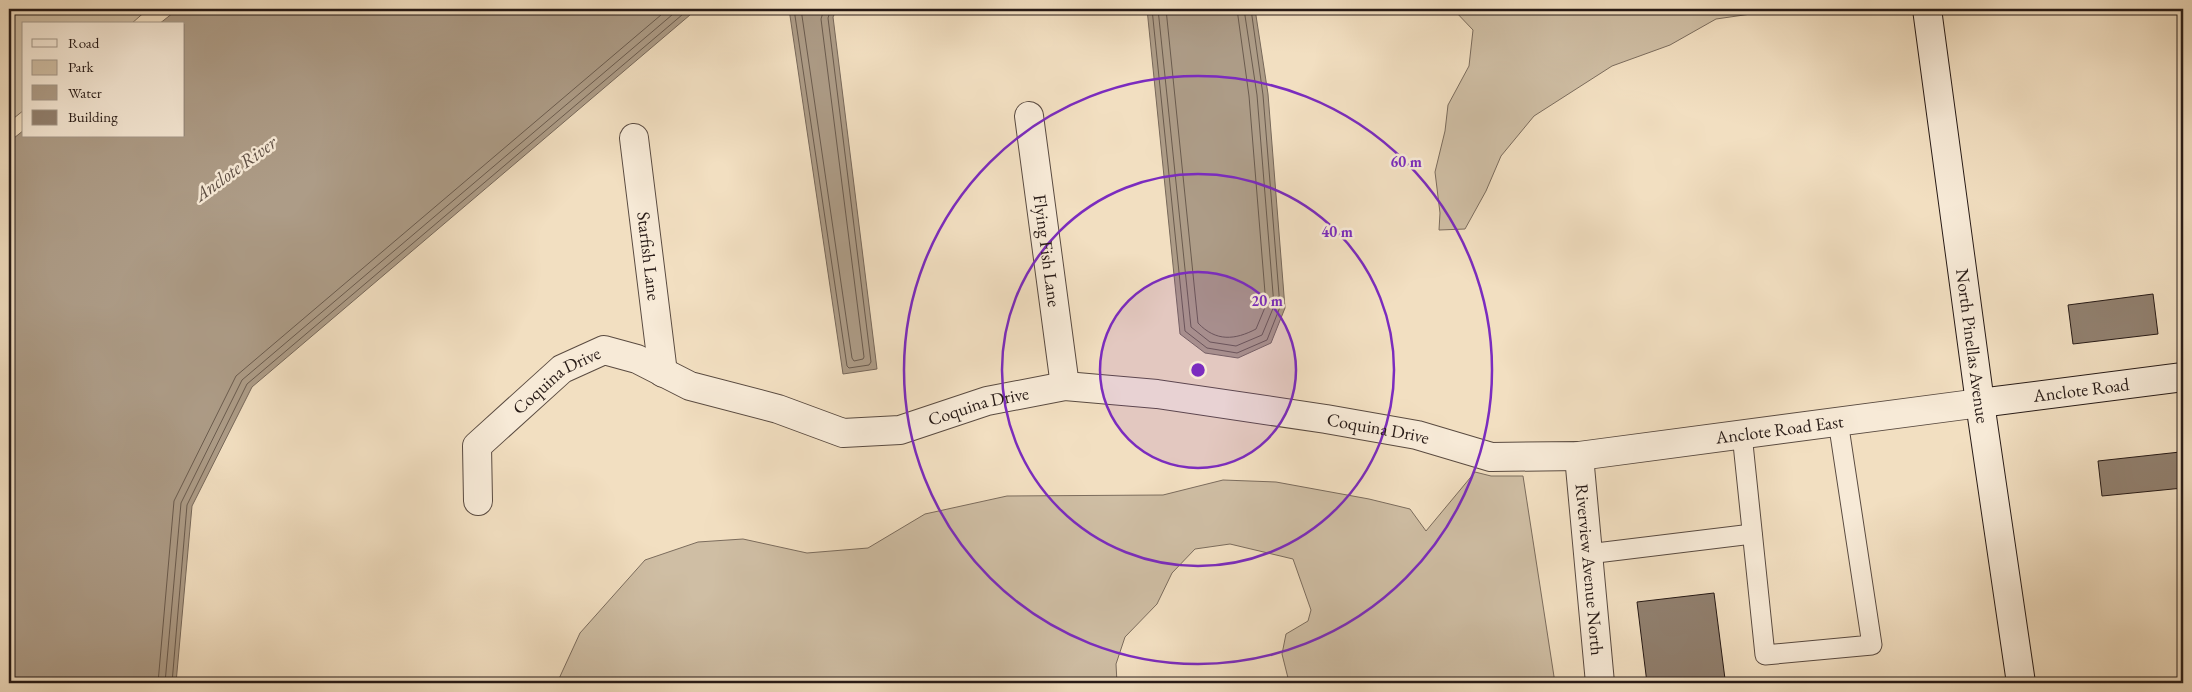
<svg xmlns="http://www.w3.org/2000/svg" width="2192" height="692" font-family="'EB Garamond',serif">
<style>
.green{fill:#cfbea4;stroke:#7b6c5d}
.water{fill:#ad9c87;stroke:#77685a}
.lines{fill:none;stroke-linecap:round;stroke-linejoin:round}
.shore{stroke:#6a5b4e;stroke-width:1}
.building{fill:#91806f;stroke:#271a16}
.lane-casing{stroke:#5a4b41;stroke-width:21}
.street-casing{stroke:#5a4b41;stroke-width:30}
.secondary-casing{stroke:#271a16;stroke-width:30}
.lane{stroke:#f7ead7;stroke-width:19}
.street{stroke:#f7ead7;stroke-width:28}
.secondary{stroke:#f7ead7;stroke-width:28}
.ring{fill:none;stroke:#7b2cbf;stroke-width:2.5}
.labels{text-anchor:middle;stroke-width:5;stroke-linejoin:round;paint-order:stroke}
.street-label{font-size:18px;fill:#271a16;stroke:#f7ead7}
.water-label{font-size:19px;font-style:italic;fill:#5d4e43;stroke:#f7ead7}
.centre{fill:#7b2cbf;stroke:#f7ead7;stroke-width:2.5}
.ring-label{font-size:15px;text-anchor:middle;font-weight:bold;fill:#7b2cbf;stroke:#f7ead7;stroke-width:5;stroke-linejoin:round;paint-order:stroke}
</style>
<rect width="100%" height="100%" fill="#f2dfc1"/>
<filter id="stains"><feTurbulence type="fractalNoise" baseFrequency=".004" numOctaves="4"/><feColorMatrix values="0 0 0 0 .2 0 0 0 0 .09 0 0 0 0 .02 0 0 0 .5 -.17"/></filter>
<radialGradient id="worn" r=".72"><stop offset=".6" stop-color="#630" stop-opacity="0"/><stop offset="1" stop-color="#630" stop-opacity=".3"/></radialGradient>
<!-- green -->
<g class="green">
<path d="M 9,9 L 148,9 L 131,24 L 24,24 L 24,110 L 9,122 Z"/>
<path d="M 1453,9 L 1759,9 L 1751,14 L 1716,19 L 1670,45 L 1612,66 L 1534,116 L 1501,156 L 1486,191 L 1465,229 L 1439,230 L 1440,213 L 1435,172 L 1445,131 L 1448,105 L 1469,66 L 1473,30 Z"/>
<path d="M 1475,472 L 1491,476 L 1523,476 L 1555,683 L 1289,682 L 1282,654 L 1286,634 L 1308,621 L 1311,610 L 1293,559 L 1230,544 L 1195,549 L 1172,573 L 1157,604 L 1125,637 L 1116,664 L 1117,683 L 557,683 L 580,633 L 645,560 L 698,542 L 743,539 L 807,553 L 868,548 L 925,514 L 1007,496 L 1163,495 L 1223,480 L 1276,482 L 1369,499 L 1410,509 L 1426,531 Z"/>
</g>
<!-- water -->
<g class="water">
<path d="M 178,9 L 697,9 L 252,387 L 192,506 L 176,683 L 9,683 L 9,142 L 24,130 L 24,136 L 184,136 L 184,24 L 159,24 Z"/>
<path d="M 789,9 L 837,9 L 833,17 L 877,369 L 843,374 Z"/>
<path d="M 1147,9 L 1255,9 L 1268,94 L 1285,308 L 1271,343 L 1238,358 L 1205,353 L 1180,334 Z"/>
</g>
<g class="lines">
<!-- shore -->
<g class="shore">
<path d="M 794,9 L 847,366 L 849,368 L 869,365 L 871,362 L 828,18 L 831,9"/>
<path d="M 801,9 L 852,358 L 854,361 L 863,359 L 864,357 L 821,19 L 824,9"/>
<path d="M 1152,9 L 1185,331 L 1207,348 L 1237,353 L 1267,340 L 1280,307 L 1263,95 L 1251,9"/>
<path d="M 1158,9 L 1191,327 L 1210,342 L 1236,346 L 1262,335 L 1274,306 L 1257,95 L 1244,9"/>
<path d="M 1166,9 L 1198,323 C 1216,342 1235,340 1256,329 L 1266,305 L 1249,96 L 1237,9"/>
<path d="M 158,683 L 174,501 L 236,376 L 668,9"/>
<path d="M 165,683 L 181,503 L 242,380 L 679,9"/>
<path d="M 172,683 L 187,505 L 247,384 L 689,9"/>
</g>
</g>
<!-- building -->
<g class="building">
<path d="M 2153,294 L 2158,334 L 2073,344 L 2068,305 Z"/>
<path d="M 2180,452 L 2183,488 L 2102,496 L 2098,461 Z"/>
<path d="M 1714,593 L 1725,679 L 1690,683 L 1647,683 L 1637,602 Z"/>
</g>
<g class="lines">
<defs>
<g id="lane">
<path d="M 1742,434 L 1765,655 L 1872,645 L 1838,421"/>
<path d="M 1588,554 L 1752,534"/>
</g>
<g id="street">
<path id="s1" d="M 1029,116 L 1065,386"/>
<path id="s2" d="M 634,138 L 663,373"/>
<path id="s3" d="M 1579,456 L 1600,683"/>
<path id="s4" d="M 478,501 L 477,446 L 562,369 L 604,350 L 637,359 L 690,386 L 778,409 L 843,433 L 900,430 L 987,401 L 1065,386 L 1157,394 L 1326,419 L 1417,435 L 1491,457 L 1579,456 L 1980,403"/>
</g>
<g id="secondary">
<path id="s5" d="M 1927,9 L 1980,403 L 2021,683"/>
<path id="s6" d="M 1980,403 L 2183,377"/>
</g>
</defs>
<!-- lane casing -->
<use href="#lane" class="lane-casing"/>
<!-- street casing -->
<use href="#street" class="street-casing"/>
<!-- secondary casing -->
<use href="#secondary" class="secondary-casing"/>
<!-- lane -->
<use href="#lane" class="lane"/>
<!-- street -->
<use href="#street" class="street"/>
<!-- secondary -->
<use href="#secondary" class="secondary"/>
</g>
<!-- distance rings -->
<circle cx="1198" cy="370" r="98" fill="#7b2cbf" fill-opacity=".12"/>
<g class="ring">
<circle cx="1198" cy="370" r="98"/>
<circle cx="1198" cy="370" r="196"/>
<circle cx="1198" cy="370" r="294"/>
</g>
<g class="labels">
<!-- street labels -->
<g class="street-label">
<text dy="6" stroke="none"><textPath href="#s1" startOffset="136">Flying Fish Lane</textPath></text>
<text dy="6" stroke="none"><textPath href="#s2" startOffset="119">Starfish Lane</textPath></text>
<text dy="6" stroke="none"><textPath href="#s5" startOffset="340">North Pinellas Avenue</textPath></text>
<text dy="6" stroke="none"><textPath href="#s4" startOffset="159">Coquina Drive</textPath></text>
<text dy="6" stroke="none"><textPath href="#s6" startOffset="102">Anclote Road</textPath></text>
<text dy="6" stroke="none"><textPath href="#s4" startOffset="609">Coquina Drive</textPath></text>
<text dy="6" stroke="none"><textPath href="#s4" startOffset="1421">Anclote Road East</textPath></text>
<text dy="6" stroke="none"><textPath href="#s4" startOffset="1014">Coquina Drive</textPath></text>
<text dy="6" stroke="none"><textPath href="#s3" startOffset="114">Riverview Avenue North</textPath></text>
</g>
<!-- water labels -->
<g class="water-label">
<text transform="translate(235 168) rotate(-36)" y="7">Anclote River</text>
</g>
</g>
<circle cx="1198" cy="370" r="8" class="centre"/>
<g class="ring-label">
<text x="1406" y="167">60 m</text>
<text x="1337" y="237">40 m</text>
<text x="1267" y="306">20 m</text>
</g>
<!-- margin -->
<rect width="2192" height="692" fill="none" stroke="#f2dfc1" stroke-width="30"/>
<rect x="10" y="10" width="2172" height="672" fill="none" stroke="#271a16" stroke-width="2.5"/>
<rect x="15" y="15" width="2162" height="662" fill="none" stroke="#271a16"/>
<!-- legend -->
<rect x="22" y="22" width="162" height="115" fill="#f7ead7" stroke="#a4978a"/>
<rect x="32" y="39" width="25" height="8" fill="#f7ead7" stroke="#a4978a"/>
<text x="68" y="48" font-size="15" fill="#271a16">Road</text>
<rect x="32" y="60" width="25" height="15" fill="#cfbea4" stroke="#a4978a"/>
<text x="68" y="72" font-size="15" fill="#271a16">Park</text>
<rect x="32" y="85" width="25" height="15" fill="#ad9c87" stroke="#a4978a"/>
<text x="68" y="98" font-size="15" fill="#271a16">Water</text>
<rect x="32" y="110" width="25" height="15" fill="#91806f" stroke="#a4978a"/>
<text x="68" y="122" font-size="15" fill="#271a16">Building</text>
<rect width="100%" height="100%" filter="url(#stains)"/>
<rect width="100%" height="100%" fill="url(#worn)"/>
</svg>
